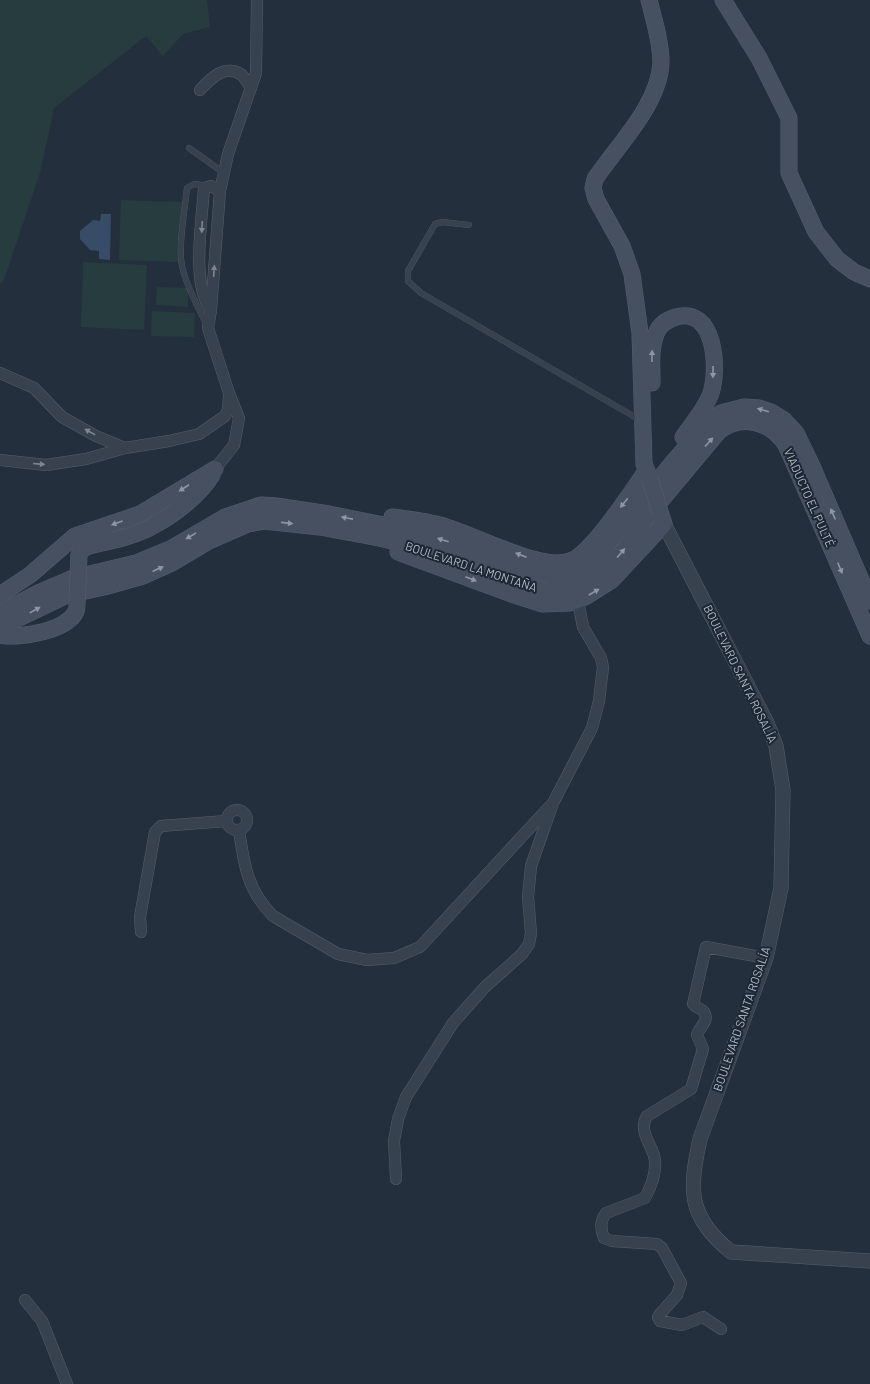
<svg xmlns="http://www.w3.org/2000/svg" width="870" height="1384" font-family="Barlow,sans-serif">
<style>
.green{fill:#263c3f}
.water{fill:#394c67}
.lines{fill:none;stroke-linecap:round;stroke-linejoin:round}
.service-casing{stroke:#565f6c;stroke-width:6}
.minor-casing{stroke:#565f6c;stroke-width:12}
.tertiary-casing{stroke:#565f6c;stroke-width:15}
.secondary-casing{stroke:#565f6c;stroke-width:17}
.service{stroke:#38414e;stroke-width:5.5}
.minor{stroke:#38414e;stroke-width:11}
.tertiary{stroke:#38414e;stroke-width:14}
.secondary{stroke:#465061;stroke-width:16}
.secondary-bridge-casing{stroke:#565f6c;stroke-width:17;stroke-linecap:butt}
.secondary-bridge{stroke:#465061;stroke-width:16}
.oneway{fill:#7c8592}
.oneway2{fill:#8e96a5}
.labels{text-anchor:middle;stroke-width:4;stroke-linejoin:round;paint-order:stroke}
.street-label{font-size:12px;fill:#b4bcc9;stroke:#1d2633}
</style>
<rect width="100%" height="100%" fill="#242f3e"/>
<!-- green -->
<g class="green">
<path d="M 0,0 L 207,0 L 210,27 L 183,34 L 163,56 L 146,36 L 54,108 L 40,173 L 3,283 L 0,283 Z"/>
<path d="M 121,200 L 183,202 L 181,262 L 119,260 Z"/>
<path d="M 83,262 L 147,265 L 144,330 L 81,327 Z"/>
<path d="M 157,287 L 188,288 L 188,307 L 156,305 Z"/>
<path d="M 152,311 L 195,313 L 194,337 L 151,336 Z"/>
</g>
<!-- water -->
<path class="water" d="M 101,214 L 111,214 L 110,260 L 99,259 L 99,251 L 90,250 L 80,239 L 80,231 L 93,220 L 100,221 Z"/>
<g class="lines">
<defs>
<g id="service">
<path d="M 189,148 L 224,173"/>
<path d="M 204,188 L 202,185 L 194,184 L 187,188 C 185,209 178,246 182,266 C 186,285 198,308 207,325"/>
<path d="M 469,225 L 442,222 L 435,224 L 408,271 L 408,281 L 421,293 L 640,420"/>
</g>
<g id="minor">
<path d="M 200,90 C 210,79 225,63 242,75 C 245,78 249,85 251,88"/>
<path d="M 211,310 C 191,285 202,221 204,188 L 211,186 L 220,191"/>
<path d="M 0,373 L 34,388 L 62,417 L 96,436 L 125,448"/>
<path d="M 0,460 L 46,465 L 86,459 L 125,448 L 169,441 L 199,434 L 225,416 L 228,410 L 229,395"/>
<path d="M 215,469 L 234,445 L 239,418 L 229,393 L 208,328 L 211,310 L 220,191 L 228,154 L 256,73 L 257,0"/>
<circle cx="237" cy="820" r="10"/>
<path d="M 239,830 C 244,864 247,890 273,916 L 338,954 L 367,960 L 394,958 L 420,947 L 550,806"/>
<path d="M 141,932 L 140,917 L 155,832 L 161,826 L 226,821"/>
<path d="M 396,1179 L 394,1141 L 398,1119 L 406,1097 L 453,1023 L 485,987 L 522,954 L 529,944 L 531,933 L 528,897 L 531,866 L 553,803 L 592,728 L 599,701 L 603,667 L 601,658 L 583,627 L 578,601"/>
<path d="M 25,1300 L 42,1321 L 67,1384"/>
<path d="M 721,1329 L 703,1317 L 682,1325 L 660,1321 L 658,1317 L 660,1314 L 677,1295 L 681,1283 L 662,1248 L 657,1244 L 612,1241 L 604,1238 C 600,1229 600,1221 606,1213 L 645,1198 C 651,1187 656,1174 655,1161 C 654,1146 637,1132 647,1116 L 691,1089 L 703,1049 L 697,1035 C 699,1027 710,1021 704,1012 C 701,1008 696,1008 693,1004 L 706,947 L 766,958"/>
</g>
<path id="tertiary" d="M 664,524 L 767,723 L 776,746 L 783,790 L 781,888 L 766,958 L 700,1139 C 689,1190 687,1216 731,1252 L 870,1261"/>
<g id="secondary">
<path d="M 649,0 C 654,20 661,42 661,63 C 659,105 617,146 595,179 L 593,188 L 596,199 L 622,246 L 632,274 L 640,333 L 644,464 L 650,479"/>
<path d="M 723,0 L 759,58 L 789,118 L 789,173 L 816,232 L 837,259 L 854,272 L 870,279"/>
<path d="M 652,383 C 652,367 650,349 656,334 C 659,325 666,320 676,317 C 715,306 719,368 711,393 C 706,408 692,424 683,437"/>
<path d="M 392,517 C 408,519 424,521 440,525 C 472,533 543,574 573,560 C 593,550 632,492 646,471"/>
<path d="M 398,552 L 514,595 L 542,604 L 569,603 L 585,597 L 612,580 L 664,524 L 661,515"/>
<path d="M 79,555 L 81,550 L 89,546 C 109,541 133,537 151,527 C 174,515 199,496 212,475"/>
<path d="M 0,595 L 30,575 L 75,536 L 140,514 L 215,469"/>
<path d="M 0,613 L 38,593 L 73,578 L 136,563 L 172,548 L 225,517 L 261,505 L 276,506 L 329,514 L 398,528 L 454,543 L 533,572 L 559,576 L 572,574 L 585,568 L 602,551 L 673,462 L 708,422 L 721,413 L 744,407 L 759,408 L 771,412 L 784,420 L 796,433 L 812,466 L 870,601"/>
<path d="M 0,627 L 67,595 L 104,587 L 143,576 L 172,563 L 209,541 L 248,524 L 264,521 L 320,527 L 379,538 L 409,545 L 466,563 L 532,588 L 548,591 L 571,589 L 596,578 L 622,553 L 648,516 L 719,431 C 742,413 771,422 786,445 L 870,636"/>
<path d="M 0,635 C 18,639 68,631 76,611 C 77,609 77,604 77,602"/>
</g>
</defs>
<!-- service casing -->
<use href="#service" class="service-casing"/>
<!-- minor casing -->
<use href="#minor" class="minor-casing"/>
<!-- tertiary casing -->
<use href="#tertiary" class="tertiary-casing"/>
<!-- secondary casing -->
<use href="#secondary" class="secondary-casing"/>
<!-- service -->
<use href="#service" class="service"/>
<!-- minor -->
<use href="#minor" class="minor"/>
<!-- tertiary -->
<use href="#tertiary" class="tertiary"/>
<!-- secondary -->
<use href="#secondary" class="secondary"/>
<defs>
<g id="secondary-bridge">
<path d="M 650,479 L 661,515"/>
<path d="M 77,602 L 79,555"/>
</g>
</defs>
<!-- secondary-bridge casing -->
<use href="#secondary-bridge" class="secondary-bridge-casing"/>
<!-- secondary-bridge -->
<use href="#secondary-bridge" class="secondary-bridge"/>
</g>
<!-- one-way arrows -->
<defs><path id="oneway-solid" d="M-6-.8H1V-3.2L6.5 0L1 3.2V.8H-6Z"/></defs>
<g class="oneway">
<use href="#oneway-solid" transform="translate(202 227) rotate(93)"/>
<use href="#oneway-solid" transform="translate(214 271) rotate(-86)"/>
<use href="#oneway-solid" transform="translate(90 432) rotate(-151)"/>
<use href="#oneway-solid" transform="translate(39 464) rotate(5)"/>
</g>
<g class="oneway2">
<use href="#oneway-solid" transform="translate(652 356) rotate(-89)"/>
<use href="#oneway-solid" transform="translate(713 372) rotate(90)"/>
<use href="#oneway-solid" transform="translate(763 410) rotate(-164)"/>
<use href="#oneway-solid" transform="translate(709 442) rotate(-48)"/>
<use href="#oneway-solid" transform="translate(184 488) rotate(147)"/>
<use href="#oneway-solid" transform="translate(624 503) rotate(129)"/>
<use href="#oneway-solid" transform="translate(833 514) rotate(-113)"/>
<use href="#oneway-solid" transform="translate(347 518) rotate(-169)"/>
<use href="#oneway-solid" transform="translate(117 523) rotate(160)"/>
<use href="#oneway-solid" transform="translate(287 523) rotate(6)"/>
<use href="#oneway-solid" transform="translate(191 536) rotate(149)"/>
<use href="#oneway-solid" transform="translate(443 540) rotate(-162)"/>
<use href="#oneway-solid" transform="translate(621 553) rotate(-50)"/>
<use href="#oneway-solid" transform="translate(521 555) rotate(-159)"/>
<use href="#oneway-solid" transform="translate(840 568) rotate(67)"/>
<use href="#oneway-solid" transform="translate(158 569) rotate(-24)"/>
<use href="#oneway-solid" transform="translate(471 579) rotate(21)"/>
<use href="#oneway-solid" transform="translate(594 592) rotate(-30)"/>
<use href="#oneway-solid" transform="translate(35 610) rotate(-29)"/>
</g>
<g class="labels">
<!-- street labels -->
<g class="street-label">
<text transform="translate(809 498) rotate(66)" y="4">VIADUCTO EL PULTÉ</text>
<text transform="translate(471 567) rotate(18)" y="4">BOULEVARD LA MONTAÑA</text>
<text transform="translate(740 674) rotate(64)" y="4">BOULEVARD SANTA ROSALÍA</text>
<text transform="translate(742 1019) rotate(-71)" y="4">BOULEVARD SANTA ROSALÍA</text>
</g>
</g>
</svg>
